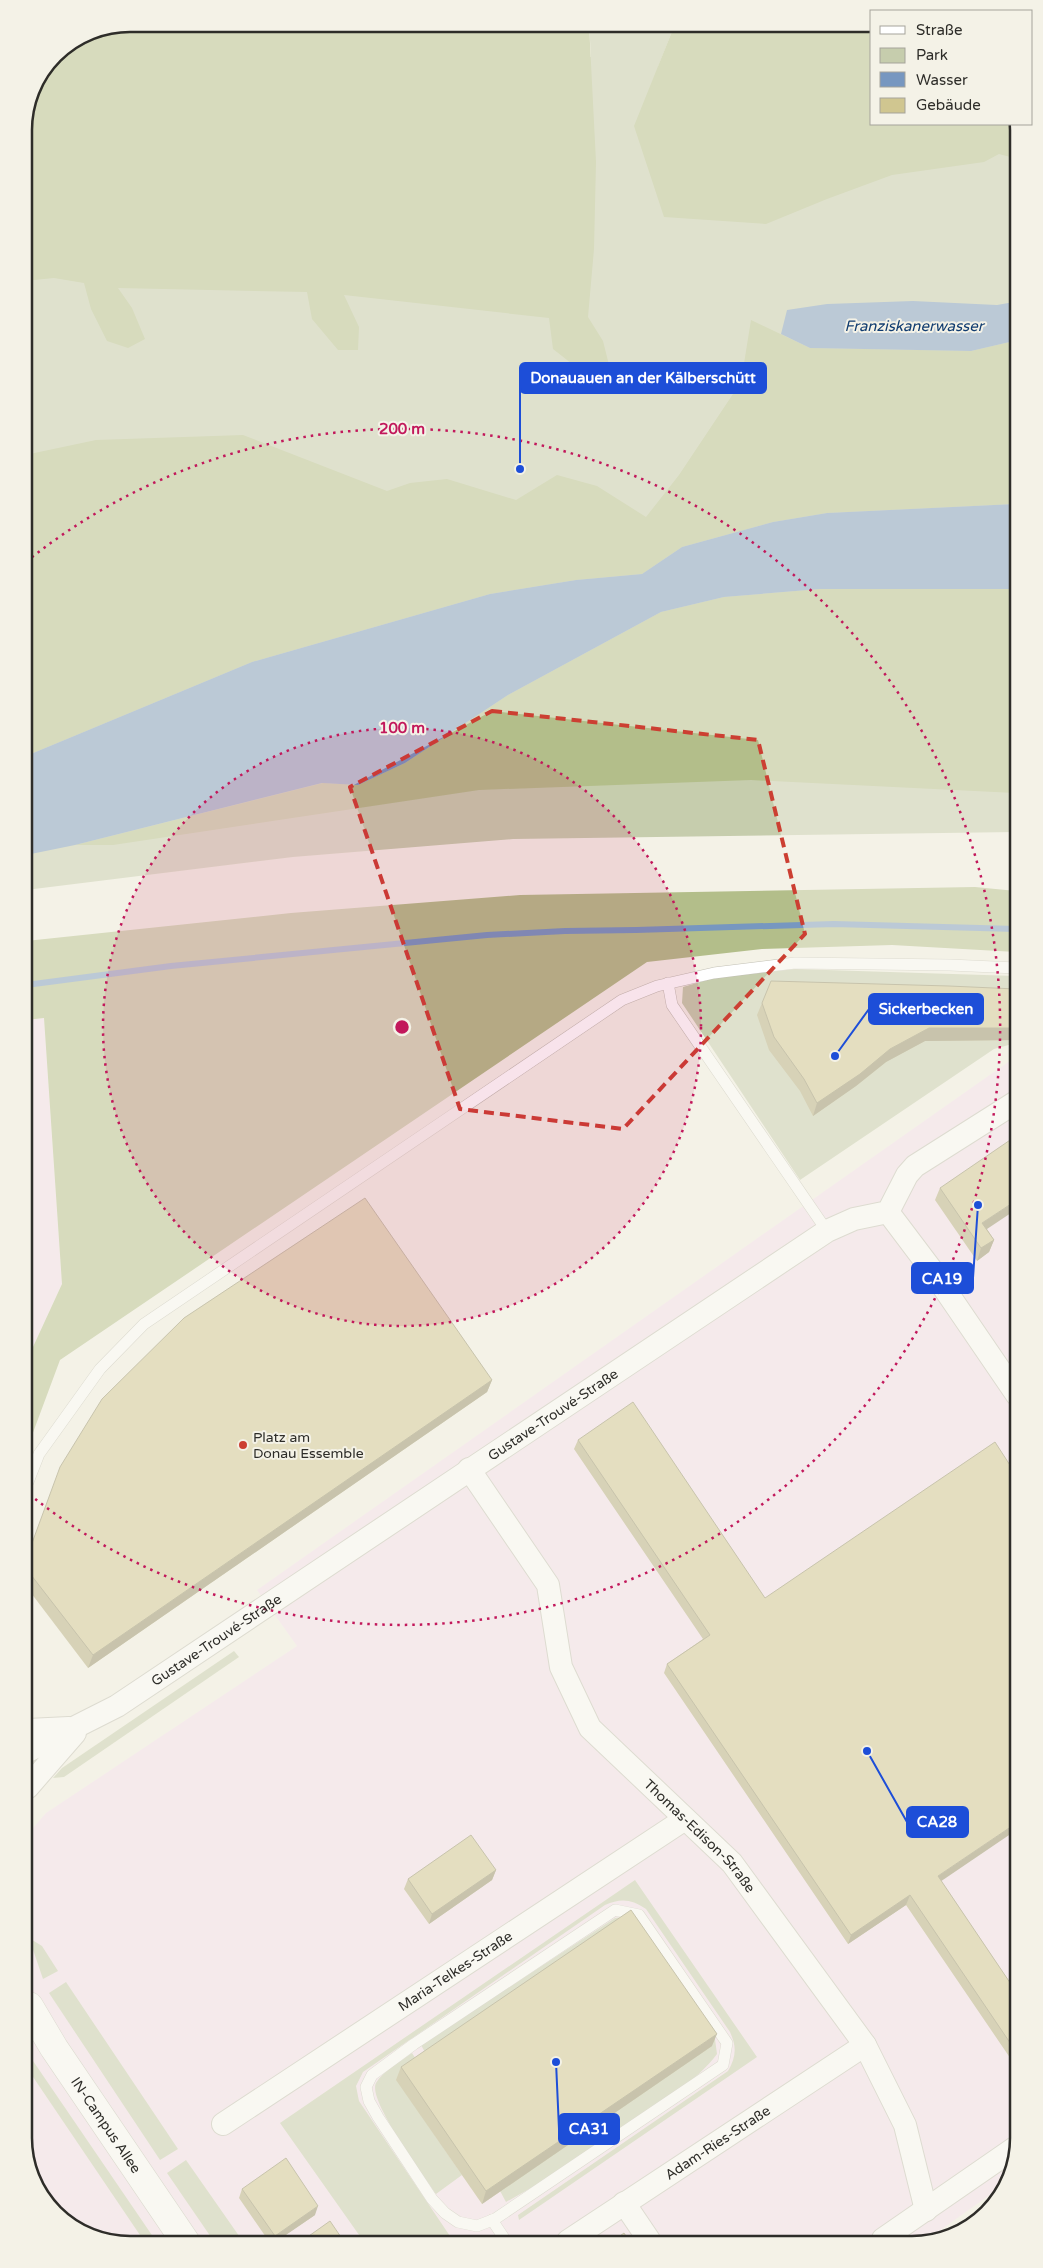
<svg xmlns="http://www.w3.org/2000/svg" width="1043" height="2268" font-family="'Varela Round',sans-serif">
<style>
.commercial{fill:#f6e1f0}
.green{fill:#c6cdad}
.forest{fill:#b3be8a}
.water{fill:#7797c0}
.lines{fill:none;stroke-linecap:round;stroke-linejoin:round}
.stream{stroke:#7797c0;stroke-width:6}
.lane-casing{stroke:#c2c0b5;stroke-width:12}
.street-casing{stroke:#c2c0b5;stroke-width:24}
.secondary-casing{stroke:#c2c0b5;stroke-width:29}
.lane{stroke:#fff;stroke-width:11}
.street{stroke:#fff;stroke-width:22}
.secondary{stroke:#fff;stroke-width:28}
.wall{fill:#b3aa7c}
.shaded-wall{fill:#928b65}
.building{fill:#d0c690;stroke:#928b65}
.marked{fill:none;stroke:#cc3f32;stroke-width:4;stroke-dasharray:10 6;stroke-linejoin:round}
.ring{fill:none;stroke:#c2185b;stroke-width:2.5;stroke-dasharray:2.5 5}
.poi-dot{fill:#cc3f32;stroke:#f4f2e7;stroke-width:2}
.labels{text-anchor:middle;stroke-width:4;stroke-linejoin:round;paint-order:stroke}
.street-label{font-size:14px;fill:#2e2d29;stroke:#f4f2e7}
.poi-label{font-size:14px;fill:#2e2d29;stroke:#f4f2e7;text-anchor:start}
.water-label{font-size:15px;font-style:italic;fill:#0f3b6f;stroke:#f4f2e7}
.rim{fill:none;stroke:#2e2d29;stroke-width:2.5}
.centre{fill:#c2185b;stroke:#f4f2e7;stroke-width:2.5}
.ring-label{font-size:15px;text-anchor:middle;font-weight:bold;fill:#c2185b;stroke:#f4f2e7;stroke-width:4;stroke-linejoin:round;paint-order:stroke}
.leader{fill:none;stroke:#1d4ed8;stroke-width:2}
.callout-dot{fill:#1d4ed8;stroke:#f4f2e7;stroke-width:2}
.callout{fill:#1d4ed8;stroke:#1d4ed8;stroke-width:2}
.callout-label{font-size:15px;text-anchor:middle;font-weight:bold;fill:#fff}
</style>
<rect width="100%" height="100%" fill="#f4f2e7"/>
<!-- commercial -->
<g class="commercial">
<path d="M 44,1018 L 62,1284 L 27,1360 L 26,1020 Z"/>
<path d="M 1011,1060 L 1016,1063 L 1019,2138 L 1005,2184 L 928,2239 L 123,2244 L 65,2222 L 30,2172 L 29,1835 L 33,1828 L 46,1813 L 297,1646 L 257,1590 Z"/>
</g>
<!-- green -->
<g class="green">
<path d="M 589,24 L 675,24 L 658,67 L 872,124 L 1014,124 L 1016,832 L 513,839 L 293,857 L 26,890 L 24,124 L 32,89 L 591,57 Z"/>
<path d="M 795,969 L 1016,976 L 1016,1043 L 994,1049 L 800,1180 L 682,1003 L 683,987 L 714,978 Z"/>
<path d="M 234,1651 L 239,1657 L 64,1777 L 53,1778 L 62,1768 Z"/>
<path d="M 635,1880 L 757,2057 L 519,2220 L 518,2215 L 728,2071 C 736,2057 737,2047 730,2032 L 646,1909 C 631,1899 621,1898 605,1905 L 363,2072 L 356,2086 L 359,2101 L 454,2242 L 364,2242 L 280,2123 Z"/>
<path d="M 622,1917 L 715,2039 L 717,2054 C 697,2081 665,2099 637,2118 C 594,2148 552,2177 506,2202 L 421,2045 L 615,1918 Z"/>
<path d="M 29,1938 L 42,1946 L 58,1971 L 43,1979 Z"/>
<path d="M 66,1982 L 178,2149 L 160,2160 L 49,1993 Z"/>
<path d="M 412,2053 L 419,2064 L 397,2080 L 462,2175 L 436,2194 C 425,2177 367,2100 376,2083 C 383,2071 401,2061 412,2053 Z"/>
<path d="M 29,2055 L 158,2244 L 146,2244 L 29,2071 Z"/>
<path d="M 186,2160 L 244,2243 L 215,2243 L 167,2173 Z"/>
</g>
<!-- forest -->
<g class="forest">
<path d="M 130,24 L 589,24 L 596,162 L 594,249 L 588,317 L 603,341 L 610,369 L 576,367 L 553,349 L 549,318 L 344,295 L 359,327 L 358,350 L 338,350 L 312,319 L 307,292 L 118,288 L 132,308 L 145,339 L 128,348 L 107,341 L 91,309 L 84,283 L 54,278 L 24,281 L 24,124 L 32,89 L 55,55 L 90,32 Z"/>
<path d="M 675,24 L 872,24 L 872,124 L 1014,124 L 1014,158 L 999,154 L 984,162 L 892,175 L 827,199 L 766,224 L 664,217 L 634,126 Z"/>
<path d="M 751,320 L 810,348 L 971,351 L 1014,341 L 1015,504 L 827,513 L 773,522 L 682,547 L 642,574 L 576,580 L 490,594 L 252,662 L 26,756 L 25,455 L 96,440 L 243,435 L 387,491 L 410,483 L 447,479 L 516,500 L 557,475 L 597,486 L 646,517 L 679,475 L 741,382 Z"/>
<path d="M 820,589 L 1015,589 L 1015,793 L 751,780 L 479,790 L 113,845 L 75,845 L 323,783 L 358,785 L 405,763 L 508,695 L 661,612 L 724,597 Z"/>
<path d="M 975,887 L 1016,891 L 1016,952 L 892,945 L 762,949 L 647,962 L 60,1360 L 28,1446 L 27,1360 L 62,1284 L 44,1018 L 26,1020 L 26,941 L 291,913 L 520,895 Z"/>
</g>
<!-- water -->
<g class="water">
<path d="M 913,301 L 997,305 L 1014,302 L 1014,341 L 971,351 L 810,348 L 781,334 L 787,310 L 827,304 Z"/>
<path d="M 1015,504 L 1015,589 L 820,589 L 724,597 L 661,612 L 508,695 L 405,763 L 358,785 L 322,783 L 75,845 L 26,855 L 26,756 L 252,662 L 490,594 L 576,580 L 642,574 L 682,547 L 773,522 L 827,513 Z"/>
</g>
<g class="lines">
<!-- stream -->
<path class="stream" d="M 26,985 L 171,966 L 487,935 L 565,931 L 636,930 L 834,924 L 1016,929"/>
<defs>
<g id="lane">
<path d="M 668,983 L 672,1005 L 827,1231"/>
<path d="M 28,1482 L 39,1454 L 100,1369 L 144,1324 L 622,1000 L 657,986 L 714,973 L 795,963 L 950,965 L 1016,968"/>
<path d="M 615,1910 L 639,1915 L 727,2043 L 723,2065 L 495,2219 L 477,2226 L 458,2222 L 445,2213 L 432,2199 L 378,2117 L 369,2101 L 366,2087 L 372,2075 L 414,2044 Z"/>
<path d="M 492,2220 L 506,2241"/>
</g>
<g id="street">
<path d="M 888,1212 L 931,1269 L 1017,1395"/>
<path id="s1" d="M 469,1469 L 548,1585 L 561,1667 L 590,1728 L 732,1863 L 865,2045 L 905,2125 L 926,2210"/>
<path d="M 28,1730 L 69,1728"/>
<path id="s2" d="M 28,1751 L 117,1706 L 827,1231 L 854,1219 L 888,1212 L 907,1175 L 915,1166 L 1016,1102"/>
<path d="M 28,1787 L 75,1733"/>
<path id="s3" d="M 223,2124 L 685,1819"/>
<path d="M 624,2203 L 649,2240"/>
<path d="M 883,2239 L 1016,2147"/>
<path id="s4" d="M 568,2241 L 865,2045"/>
</g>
<g id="secondary">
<path id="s5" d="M 29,2006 L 54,2048 L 187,2244"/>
</g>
</defs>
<!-- lane casing -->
<use href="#lane" class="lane-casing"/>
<!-- street casing -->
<use href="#street" class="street-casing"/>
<!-- secondary casing -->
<use href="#secondary" class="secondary-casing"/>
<!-- lane -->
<use href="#lane" class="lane"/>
<!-- street -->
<use href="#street" class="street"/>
<!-- secondary -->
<use href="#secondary" class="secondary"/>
</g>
<!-- wall -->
<g class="wall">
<path d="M 1016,989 L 1016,1040 L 925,1041 L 886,1062 L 856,1086 L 813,1116 L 800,1091 L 769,1050 L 757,1015 L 762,1003 Z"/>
<path d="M 940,1188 L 987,1229 L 994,1240 L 989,1252 L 977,1261 L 935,1200 Z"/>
<path d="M 492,1380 L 487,1392 L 88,1668 L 28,1589 L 28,1554 Z"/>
<path d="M 578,1440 L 941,1881 L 1019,1996 L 1019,2071 L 906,1905 L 848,1944 L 664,1673 L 667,1664 L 703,1639 L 574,1449 Z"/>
<path d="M 496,1870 L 492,1880 L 429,1924 L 404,1889 L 408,1879 Z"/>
<path d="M 712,2046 L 482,2204 L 396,2080 L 401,2067 Z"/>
<path d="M 242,2189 L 315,2215 L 274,2243 L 270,2243 L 239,2198 Z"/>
</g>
<!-- shaded-wall -->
<g class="shaded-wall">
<path d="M 929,1028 L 1016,1028 L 1016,1040 L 925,1041 L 886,1062 L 856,1086 L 813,1116 L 817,1103 L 890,1049 Z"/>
<path d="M 1017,1200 L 1017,1209 L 978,1235 L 982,1223 Z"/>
<path d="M 994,1240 L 989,1252 L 977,1261 L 981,1248 Z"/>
<path d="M 492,1380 L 487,1392 L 88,1668 L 93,1655 Z"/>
<path d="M 1018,1822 L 1018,1829 L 934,1886 L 938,1876 Z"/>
<path d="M 496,1870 L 492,1880 L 429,1924 L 432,1914 Z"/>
<path d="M 910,1895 L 906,1905 L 848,1944 L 851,1935 Z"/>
<path d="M 717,2034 L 712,2046 L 482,2204 L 486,2191 Z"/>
<path d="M 318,2206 L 315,2215 L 274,2243 L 272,2243 L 275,2236 Z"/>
</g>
<!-- building -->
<g class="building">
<path d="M 771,981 L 949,986 L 1016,989 L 1016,1028 L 929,1028 L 890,1049 L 860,1074 L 817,1103 L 804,1079 L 774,1037 L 762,1003 Z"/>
<path d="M 1016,1136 L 1017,1200 L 982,1223 L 994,1240 L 981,1248 L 940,1188 Z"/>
<path d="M 365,1198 L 492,1380 L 93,1655 L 28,1571 L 28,1554 L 60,1467 L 102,1399 L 184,1318 Z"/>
<path d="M 633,1402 L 765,1598 L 995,1442 L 1017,1476 L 1018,1822 L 938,1876 L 1019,1996 L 1019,2056 L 910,1895 L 851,1935 L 667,1664 L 710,1635 L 578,1440 Z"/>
<path d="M 471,1835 L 496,1870 L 432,1914 L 408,1879 Z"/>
<path d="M 631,1910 L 717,2034 L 486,2191 L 401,2067 Z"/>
<path d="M 286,2158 L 318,2206 L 275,2236 L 242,2189 Z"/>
<path d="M 330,2221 L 345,2243 L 299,2243 Z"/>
<path d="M 624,2233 L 629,2241 L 613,2241 Z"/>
</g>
<!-- marked area -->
<path d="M0 0H1043V2268H0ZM 492,711 L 758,740 L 805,934 L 623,1129 L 460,1109 L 350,787 Z" fill="#f4f2e7" fill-opacity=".55" fill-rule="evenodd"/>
<path class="marked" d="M 492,711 L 758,740 L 805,934 L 623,1129 L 460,1109 L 350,787 Z"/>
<!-- distance rings -->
<circle cx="402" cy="1027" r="299" fill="#c2185b" fill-opacity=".12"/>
<g class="ring">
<circle cx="402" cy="1027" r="299"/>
<path d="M26 562A598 598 0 1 1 30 1495"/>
</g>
<!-- markers -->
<circle class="poi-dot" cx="243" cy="1445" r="5"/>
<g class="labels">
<!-- street labels -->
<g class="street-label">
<text dy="5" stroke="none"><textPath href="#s2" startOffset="624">Gustave-Trouvé-Straße</textPath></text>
<text dy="5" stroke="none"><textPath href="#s2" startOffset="219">Gustave-Trouvé-Straße</textPath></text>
<text dy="5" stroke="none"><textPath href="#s1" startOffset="445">Thomas-Edison-Straße</textPath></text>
<text dy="5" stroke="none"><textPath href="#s3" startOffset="278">Maria-Telkes-Straße</textPath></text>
<text dy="5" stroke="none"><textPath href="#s5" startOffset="142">IN-Campus Allee</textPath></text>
<text dy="5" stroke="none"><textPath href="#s4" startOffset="179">Adam-Ries-Straße</textPath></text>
</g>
<!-- poi labels -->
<g class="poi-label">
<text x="253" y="1442">Platz am<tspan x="253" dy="16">Donau Essemble</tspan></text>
</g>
<!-- water labels -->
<g class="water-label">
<text x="914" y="331">Franziskanerwasser</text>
</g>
</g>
<!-- crop -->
<path d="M0 0H1043V2268H0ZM130 32H912A98 98 0 0 1 1010 130V2138A98 98 0 0 1 912 2236H130A98 98 0 0 1 32 2138V130A98 98 0 0 1 130 32Z" fill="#f4f2e7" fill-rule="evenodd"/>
<path class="rim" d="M130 32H912A98 98 0 0 1 1010 130V2138A98 98 0 0 1 912 2236H130A98 98 0 0 1 32 2138V130A98 98 0 0 1 130 32Z"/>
<circle cx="402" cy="1027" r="8" class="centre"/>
<g class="ring-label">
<text x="402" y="434">200 m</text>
<text x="402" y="733">100 m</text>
</g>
<!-- callouts -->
<path class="leader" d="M520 469L520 378M835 1056L869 1009M978 1205L973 1278M867 1751L907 1822M556 2062L559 2129"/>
<g class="callout-dot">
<circle cx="520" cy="469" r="5"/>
<circle cx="835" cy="1056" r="5"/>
<circle cx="978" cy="1205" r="5"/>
<circle cx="867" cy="1751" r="5"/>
<circle cx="556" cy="2062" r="5"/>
</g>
<g class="callout">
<rect x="520" y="363" width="246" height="30" rx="5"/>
<rect x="869" y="994" width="114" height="30" rx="5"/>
<rect x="912" y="1263" width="61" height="30" rx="5"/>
<rect x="907" y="1807" width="61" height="30" rx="5"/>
<rect x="559" y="2114" width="60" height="30" rx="5"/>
</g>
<g class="callout-label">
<text x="643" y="383">Donauauen an der Kälberschütt</text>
<text x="926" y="1014">Sickerbecken</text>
<text x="942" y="1284">CA19</text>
<text x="937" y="1827">CA28</text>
<text x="589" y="2134">CA31</text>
</g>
<!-- legend -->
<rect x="870" y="10" width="162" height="115" fill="#f4f2e7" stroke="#a5a39b"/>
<rect x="880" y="26" width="25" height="8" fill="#ffffff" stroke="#a5a39b"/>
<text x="916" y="35" font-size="15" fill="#2e2d29">Straße</text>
<rect x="880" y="48" width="25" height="15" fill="#c6cdad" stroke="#a5a39b"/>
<text x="916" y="60" font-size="15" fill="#2e2d29">Park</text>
<rect x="880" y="72" width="25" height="15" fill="#7797c0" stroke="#a5a39b"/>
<text x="916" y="85" font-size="15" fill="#2e2d29">Wasser</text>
<rect x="880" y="98" width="25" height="15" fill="#d0c690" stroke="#a5a39b"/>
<text x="916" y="110" font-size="15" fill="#2e2d29">Gebäude</text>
</svg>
